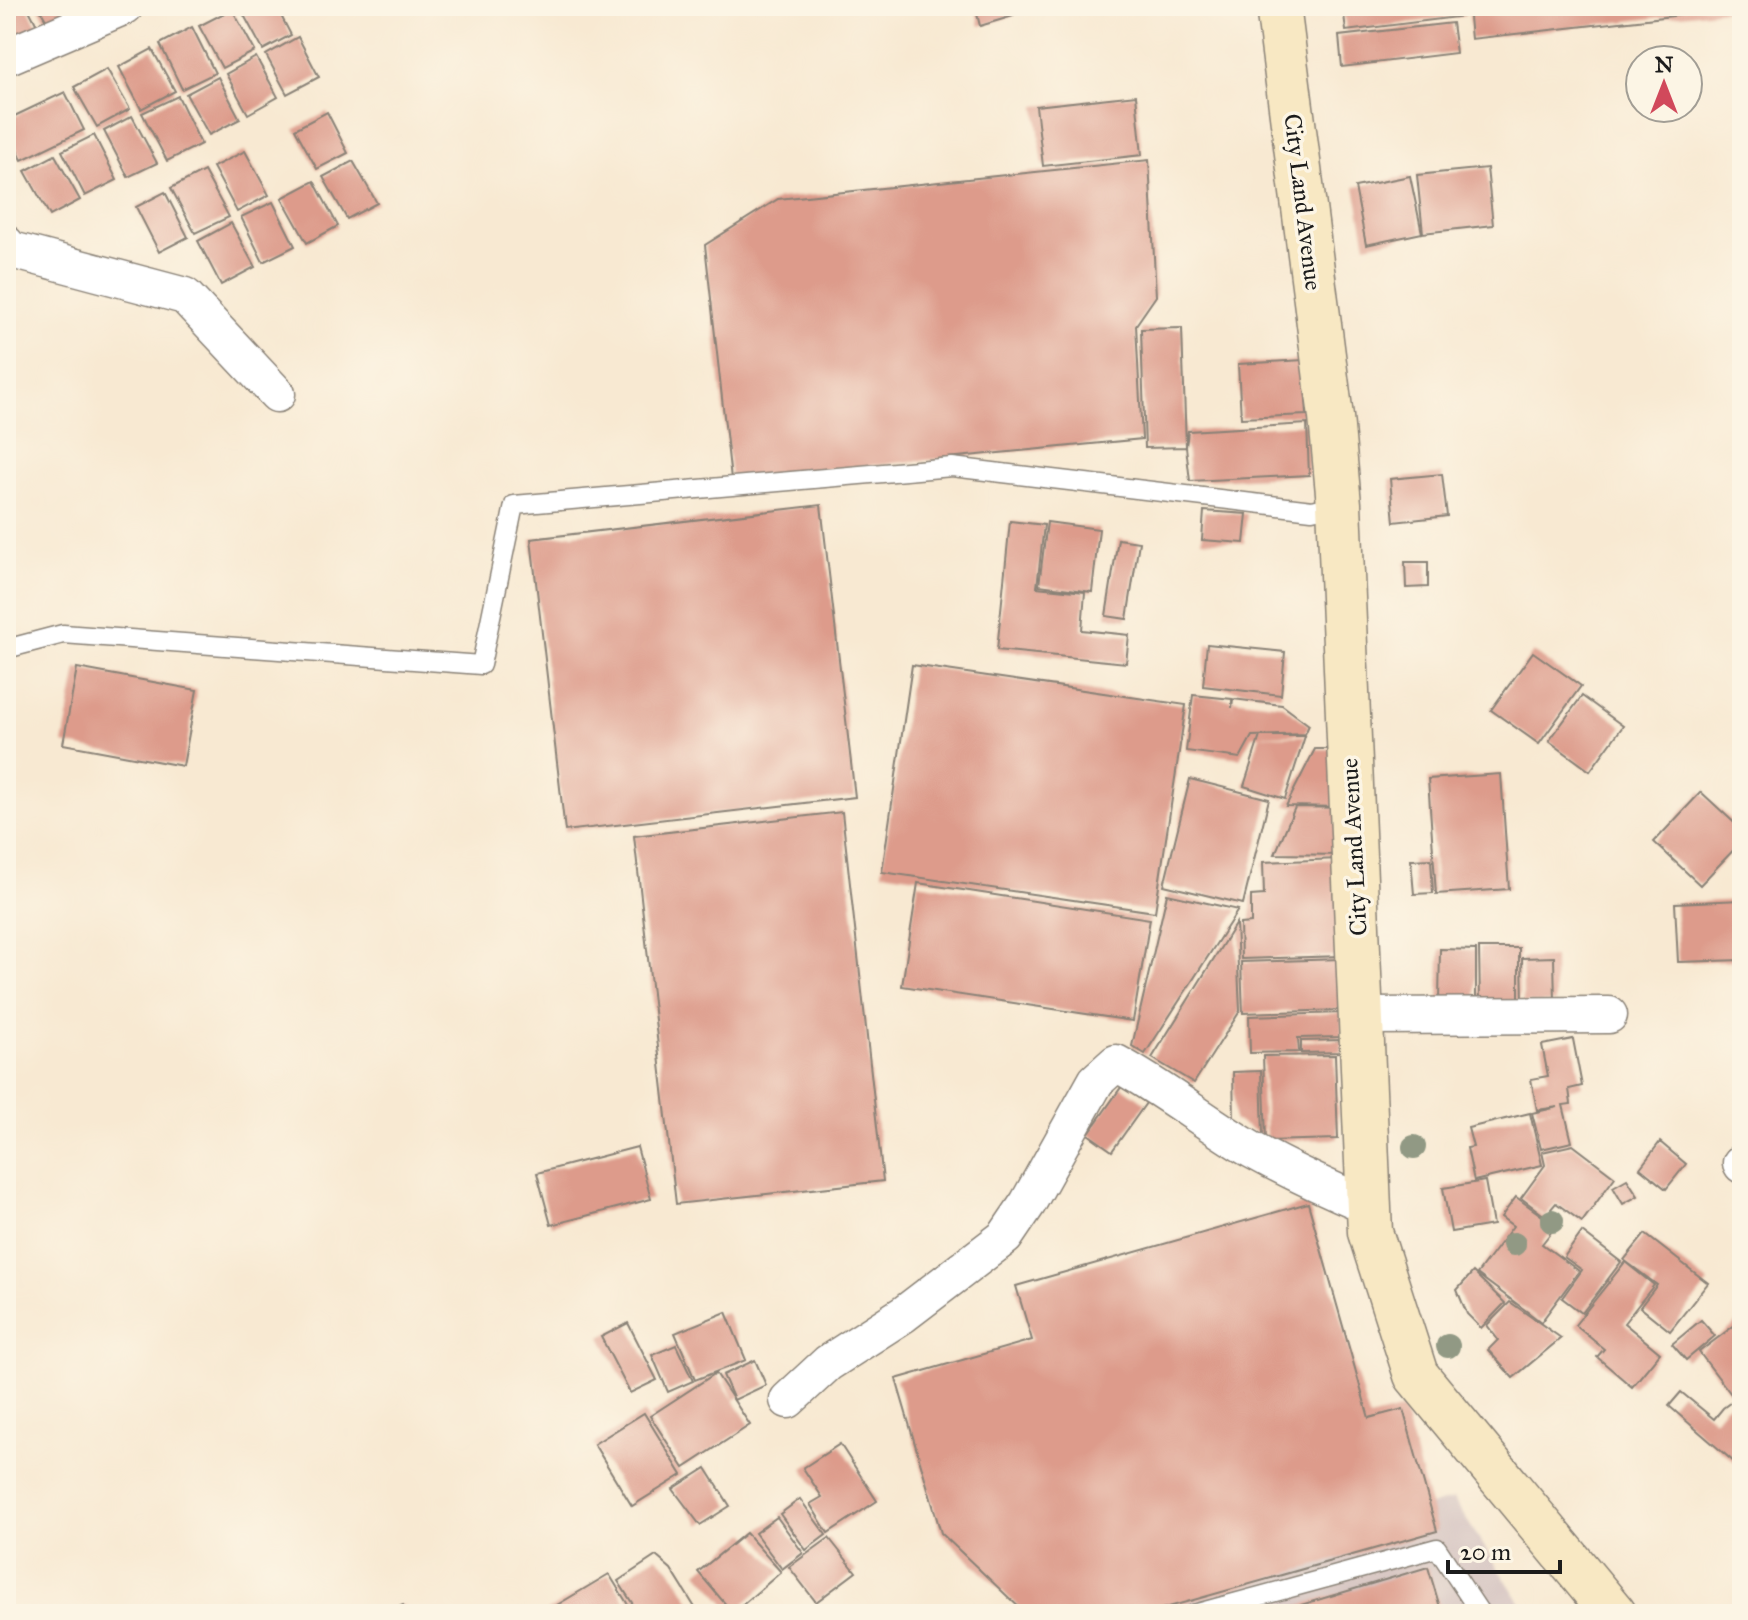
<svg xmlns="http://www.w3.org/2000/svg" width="1748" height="1620" font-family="'IM FELL Great Primer',serif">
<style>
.industrial{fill:#d1bfbe}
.building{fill:#dd9b8b}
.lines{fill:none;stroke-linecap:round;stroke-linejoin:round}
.lane-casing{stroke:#8a8277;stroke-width:21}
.street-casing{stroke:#8a8277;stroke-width:39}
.secondary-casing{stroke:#8a8277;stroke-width:47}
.lane{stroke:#fff;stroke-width:18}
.street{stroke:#fff;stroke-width:36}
.secondary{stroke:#f8e8c3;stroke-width:44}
.tree{fill:#919984}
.labels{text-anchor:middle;stroke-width:7;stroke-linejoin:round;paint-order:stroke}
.street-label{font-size:24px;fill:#1c1c1c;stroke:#fcf5e5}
</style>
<rect width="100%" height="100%" fill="#fcf5e5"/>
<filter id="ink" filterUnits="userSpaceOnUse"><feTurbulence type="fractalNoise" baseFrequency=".0125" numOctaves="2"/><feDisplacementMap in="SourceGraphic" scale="16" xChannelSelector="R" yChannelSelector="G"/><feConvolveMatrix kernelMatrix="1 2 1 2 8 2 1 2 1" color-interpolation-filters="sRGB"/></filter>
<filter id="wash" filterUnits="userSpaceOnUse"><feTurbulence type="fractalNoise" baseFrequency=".006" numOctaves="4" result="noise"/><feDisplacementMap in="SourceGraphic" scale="32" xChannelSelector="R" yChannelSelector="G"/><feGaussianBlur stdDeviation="1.8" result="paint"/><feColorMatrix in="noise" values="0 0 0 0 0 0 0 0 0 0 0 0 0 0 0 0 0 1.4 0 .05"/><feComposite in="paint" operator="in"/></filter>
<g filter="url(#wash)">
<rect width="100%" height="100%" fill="#f8e9d2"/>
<!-- industrial -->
<path class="industrial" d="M 1453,1499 L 1528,1614 L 1069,1614 Z"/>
<g id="blocks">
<!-- building -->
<g class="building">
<path d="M 6,6 L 27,6 L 42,35 L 12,49 L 6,36 Z"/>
<path d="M 38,6 L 78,6 L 83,14 L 53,32 Z"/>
<path d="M 239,6 L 276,6 L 291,35 L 263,50 Z"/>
<path d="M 975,6 L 1010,6 L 1013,16 L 980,26 Z"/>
<path d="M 1343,6 L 1463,6 L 1465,16 L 1346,31 Z"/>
<path d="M 1468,6 L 1742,6 L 1742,8 L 1471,39 Z"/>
<path d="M 232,9 L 255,51 L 222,68 L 199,26 Z"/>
<path d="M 1452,23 L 1456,53 L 1342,67 L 1339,36 Z"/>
<path d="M 192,27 L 215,73 L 182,89 L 160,44 Z"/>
<path d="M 298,37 L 319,77 L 287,94 L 266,55 Z"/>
<path d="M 152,49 L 175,91 L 141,109 L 119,67 Z"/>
<path d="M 256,57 L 278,97 L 248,114 L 226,74 Z"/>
<path d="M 107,69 L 130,109 L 97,127 L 74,87 Z"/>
<path d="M 218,77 L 240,119 L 209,135 L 186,94 Z"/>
<path d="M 65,92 L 84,130 L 22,160 L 6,128 L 6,120 Z"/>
<path d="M 1136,95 L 1142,155 L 1043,166 L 1036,106 Z"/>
<path d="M 178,96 L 201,144 L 167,161 L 142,113 Z"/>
<path d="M 327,112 L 348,153 L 317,169 L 295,129 Z"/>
<path d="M 132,116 L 157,163 L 128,177 L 104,131 Z"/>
<path d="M 94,135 L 117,180 L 85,196 L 62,151 Z"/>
<path d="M 245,151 L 269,195 L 237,212 L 213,167 Z"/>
<path d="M 55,155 L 80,200 L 50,216 L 25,171 Z"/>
<path d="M 1149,160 L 1156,296 L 1136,325 L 1142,439 L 731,479 L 705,245 L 778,199 Z"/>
<path d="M 353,161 L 377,203 L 347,219 L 323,177 Z"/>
<path d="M 1487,168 L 1493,225 L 1423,233 L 1417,175 Z"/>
<path d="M 204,171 L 229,217 L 195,233 L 171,188 Z"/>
<path d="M 1410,176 L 1422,233 L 1366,245 L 1355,187 Z"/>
<path d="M 314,181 L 338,226 L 307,243 L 282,198 Z"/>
<path d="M 165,192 L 188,237 L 159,252 L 136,207 Z"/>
<path d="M 273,202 L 295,246 L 263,262 L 241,217 Z"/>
<path d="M 231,223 L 255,267 L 221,285 L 198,241 Z"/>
<path d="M 1182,328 L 1186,447 L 1188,431 L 1307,424 L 1309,475 L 1190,481 L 1186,447 L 1145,448 L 1141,329 Z"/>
<path d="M 1304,360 L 1307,415 L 1241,418 L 1238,364 Z"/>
<path d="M 1442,474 L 1447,516 L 1394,522 L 1390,479 Z"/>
<path d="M 821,505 L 855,797 L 565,831 L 531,539 Z"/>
<path d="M 1204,511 L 1247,514 L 1244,543 L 1202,540 Z"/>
<path d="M 1010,521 L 1044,525 L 1037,587 L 1085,592 L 1082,630 L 1129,635 L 1126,663 L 997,650 Z"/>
<path d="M 1047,522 L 1099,529 L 1092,592 L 1039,585 Z"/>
<path d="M 1118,539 L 1139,542 L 1127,619 L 1106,616 Z"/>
<path d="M 1405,562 L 1428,562 L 1428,587 L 1406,588 Z"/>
<path d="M 1207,644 L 1285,652 L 1281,695 L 1203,686 Z"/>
<path d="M 1533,652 L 1581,686 L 1539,744 L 1491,710 Z"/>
<path d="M 912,665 L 1186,705 L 1155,912 L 882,872 Z"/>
<path d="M 77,668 L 197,690 L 183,766 L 63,744 Z"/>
<path d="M 1193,695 L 1232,699 L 1232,708 L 1233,699 L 1282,705 L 1309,725 L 1305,734 L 1252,736 L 1240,758 L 1186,751 Z"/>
<path d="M 1582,696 L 1623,726 L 1590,771 L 1549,741 Z"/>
<path d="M 1260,736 L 1305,736 L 1285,799 L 1244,786 Z"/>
<path d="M 1315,749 L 1345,749 L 1344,807 L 1286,806 Z"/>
<path d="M 1501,774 L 1509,889 L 1436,894 L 1428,779 Z"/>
<path d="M 1190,779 L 1269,799 L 1243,904 L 1164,885 Z"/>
<path d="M 1701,792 L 1742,830 L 1742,841 L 1700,885 L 1654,842 Z"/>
<path d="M 1295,807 L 1345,808 L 1344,855 L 1275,854 Z"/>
<path d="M 842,812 L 883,1181 L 676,1204 L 634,836 Z"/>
<path d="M 1339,859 L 1343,956 L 1241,959 L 1240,924 L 1251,923 L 1251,896 L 1264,895 L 1263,862 Z"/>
<path d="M 1431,859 L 1433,893 L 1414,894 L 1411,860 Z"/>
<path d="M 918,883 L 1150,919 L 1133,1021 L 902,986 Z"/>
<path d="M 1167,894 L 1238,910 L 1145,1054 L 1132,1046 Z"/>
<path d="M 1742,900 L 1742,960 L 1678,962 L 1675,903 Z"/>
<path d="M 1236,923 L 1240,1011 L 1194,1083 L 1152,1058 Z"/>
<path d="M 1479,948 L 1519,948 L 1519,1001 L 1480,1002 Z"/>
<path d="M 1440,949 L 1476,950 L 1476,1002 L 1439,1002 Z"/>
<path d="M 1554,957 L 1555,1003 L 1523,1003 L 1522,958 Z"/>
<path d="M 1342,959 L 1343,1010 L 1243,1013 L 1241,962 Z"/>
<path d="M 1342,1013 L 1342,1037 L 1298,1038 L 1299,1052 L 1250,1053 L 1249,1016 Z"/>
<path d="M 1573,1039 L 1582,1086 L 1569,1089 L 1571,1104 L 1563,1105 L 1572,1142 L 1541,1149 L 1532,1113 L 1558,1107 L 1537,1110 L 1531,1079 L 1548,1076 L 1542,1045 Z"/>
<path d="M 1342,1040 L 1342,1052 L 1301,1053 L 1301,1041 Z"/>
<path d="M 1335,1055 L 1338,1139 L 1266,1141 L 1263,1056 Z"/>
<path d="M 1261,1071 L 1263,1136 L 1234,1120 L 1233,1072 Z"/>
<path d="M 1122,1086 L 1146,1103 L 1112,1151 L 1088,1134 Z"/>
<path d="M 1530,1113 L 1542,1165 L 1474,1181 L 1467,1148 L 1473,1147 L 1468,1128 Z"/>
<path d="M 1660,1142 L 1686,1164 L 1666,1189 L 1640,1168 Z"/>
<path d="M 1573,1145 L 1615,1177 L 1582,1222 L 1556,1203 L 1545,1216 L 1521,1198 L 1545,1165 L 1542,1152 Z"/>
<path d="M 637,1147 L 651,1199 L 551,1225 L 537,1173 Z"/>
<path d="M 1627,1179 L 1638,1196 L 1623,1204 L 1613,1187 Z"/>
<path d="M 1485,1181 L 1493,1225 L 1451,1232 L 1443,1188 Z"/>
<path d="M 1516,1197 L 1556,1226 L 1542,1244 L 1579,1271 L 1541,1322 L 1477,1274 L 1513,1226 L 1501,1217 Z"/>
<path d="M 1308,1203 L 1369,1418 L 1403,1409 L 1437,1531 L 1144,1614 L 1026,1614 L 941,1533 L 896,1379 L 1032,1340 L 1016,1286 Z"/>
<path d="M 1582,1232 L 1621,1262 L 1582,1313 L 1562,1298 L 1582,1270 L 1564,1257 Z"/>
<path d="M 1645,1234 L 1708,1283 L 1670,1331 L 1640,1307 L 1657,1285 L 1624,1260 Z"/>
<path d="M 1625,1262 L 1654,1285 L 1624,1323 L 1660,1353 L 1632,1387 L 1597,1357 L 1604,1349 L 1575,1325 Z"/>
<path d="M 1473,1272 L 1505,1303 L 1481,1328 L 1467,1314 L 1457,1290 Z"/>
<path d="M 1510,1302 L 1561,1338 L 1513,1378 L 1488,1350 L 1498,1340 L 1487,1325 Z"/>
<path d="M 726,1312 L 746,1360 L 695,1380 L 675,1333 Z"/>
<path d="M 1701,1320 L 1715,1336 L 1686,1360 L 1672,1344 Z"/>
<path d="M 1739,1322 L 1742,1326 L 1742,1393 L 1734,1398 L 1699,1352 Z"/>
<path d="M 628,1323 L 657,1380 L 630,1393 L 601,1337 Z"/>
<path d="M 676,1345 L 693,1381 L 668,1392 L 652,1355 Z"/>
<path d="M 755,1360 L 766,1385 L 734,1400 L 723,1375 Z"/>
<path d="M 716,1373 L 750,1425 L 684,1468 L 650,1416 Z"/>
<path d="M 1681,1392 L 1714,1419 L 1723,1408 L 1742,1394 L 1742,1453 L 1734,1462 L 1669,1406 Z"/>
<path d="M 644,1413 L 682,1475 L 632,1506 L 594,1444 Z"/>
<path d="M 840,1444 L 877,1501 L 828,1533 L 810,1504 L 822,1497 L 803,1468 Z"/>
<path d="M 706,1468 L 730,1506 L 700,1525 L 673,1489 Z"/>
<path d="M 800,1499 L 826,1535 L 806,1550 L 780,1514 Z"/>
<path d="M 777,1517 L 803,1553 L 782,1569 L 755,1533 Z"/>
<path d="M 746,1533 L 781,1572 L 733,1613 L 698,1572 Z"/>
<path d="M 829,1538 L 856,1572 L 816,1602 L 789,1567 Z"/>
<path d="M 656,1556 L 671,1569 L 699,1614 L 632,1614 L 636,1609 L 618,1581 Z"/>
<path d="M 1428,1567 L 1442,1614 L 1274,1614 L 1274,1613 Z"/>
<path d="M 609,1574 L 630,1608 L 621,1614 L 542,1614 Z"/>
<path d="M 403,1605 L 407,1614 L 382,1614 Z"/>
</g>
</g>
</g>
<g filter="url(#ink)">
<use href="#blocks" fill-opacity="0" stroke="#8a8277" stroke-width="2"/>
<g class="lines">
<defs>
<g id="lane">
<path d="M 6,649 L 63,634 L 481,665 L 514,505 L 952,467 L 1312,510 L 1339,504"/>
<path d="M 1194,1614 L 1437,1548 L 1481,1614"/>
</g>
<g id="street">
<path d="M 6,57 L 125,6"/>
<path d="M 6,244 L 8,249 L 185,296 L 277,394"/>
<path d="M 1361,1016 L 1609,1015"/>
<path d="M 1741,1163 L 1742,1165"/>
<path d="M 788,1400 L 828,1363 L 904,1314 L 1005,1237 L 1028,1203 L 1096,1081 L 1116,1063 C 1164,1089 1206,1123 1252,1150 C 1290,1171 1329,1189 1369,1206"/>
</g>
<path id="secondary" d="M 1278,6 L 1331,417 L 1339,504 L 1370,1232 L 1416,1375 L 1614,1614"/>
</defs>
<!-- lane casing -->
<use href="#lane" class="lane-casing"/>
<!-- street casing -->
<use href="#street" class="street-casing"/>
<!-- secondary casing -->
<use href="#secondary" class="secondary-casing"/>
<!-- lane -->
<use href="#lane" class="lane"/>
<!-- street -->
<use href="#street" class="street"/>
<!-- secondary -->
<use href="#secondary" class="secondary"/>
</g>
<!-- trees -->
<g class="tree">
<circle cx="1414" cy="1147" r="12"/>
<circle cx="1552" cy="1221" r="12"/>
<circle cx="1514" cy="1244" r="12"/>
<circle cx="1448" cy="1346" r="12"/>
</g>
</g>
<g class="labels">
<!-- street labels -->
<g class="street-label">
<text transform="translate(1303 202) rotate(83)" y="8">City Land Avenue</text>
<text transform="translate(1354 847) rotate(-93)" y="8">City Land Avenue</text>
</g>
</g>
<!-- margin -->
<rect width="1748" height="1620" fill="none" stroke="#fcf5e5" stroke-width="32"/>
<!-- north arrow -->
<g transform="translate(1664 84)"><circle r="38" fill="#fcf5e5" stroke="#a29e95" stroke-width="2"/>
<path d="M0-6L14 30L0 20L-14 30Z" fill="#d1495b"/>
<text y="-12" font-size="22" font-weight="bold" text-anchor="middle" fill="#1c1c1c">N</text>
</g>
<!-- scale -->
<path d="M1448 1560v12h112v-12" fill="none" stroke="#1c1c1c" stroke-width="4"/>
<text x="1460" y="1560" font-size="24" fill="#1c1c1c" stroke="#fcf5e5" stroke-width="6" paint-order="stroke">20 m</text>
</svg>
